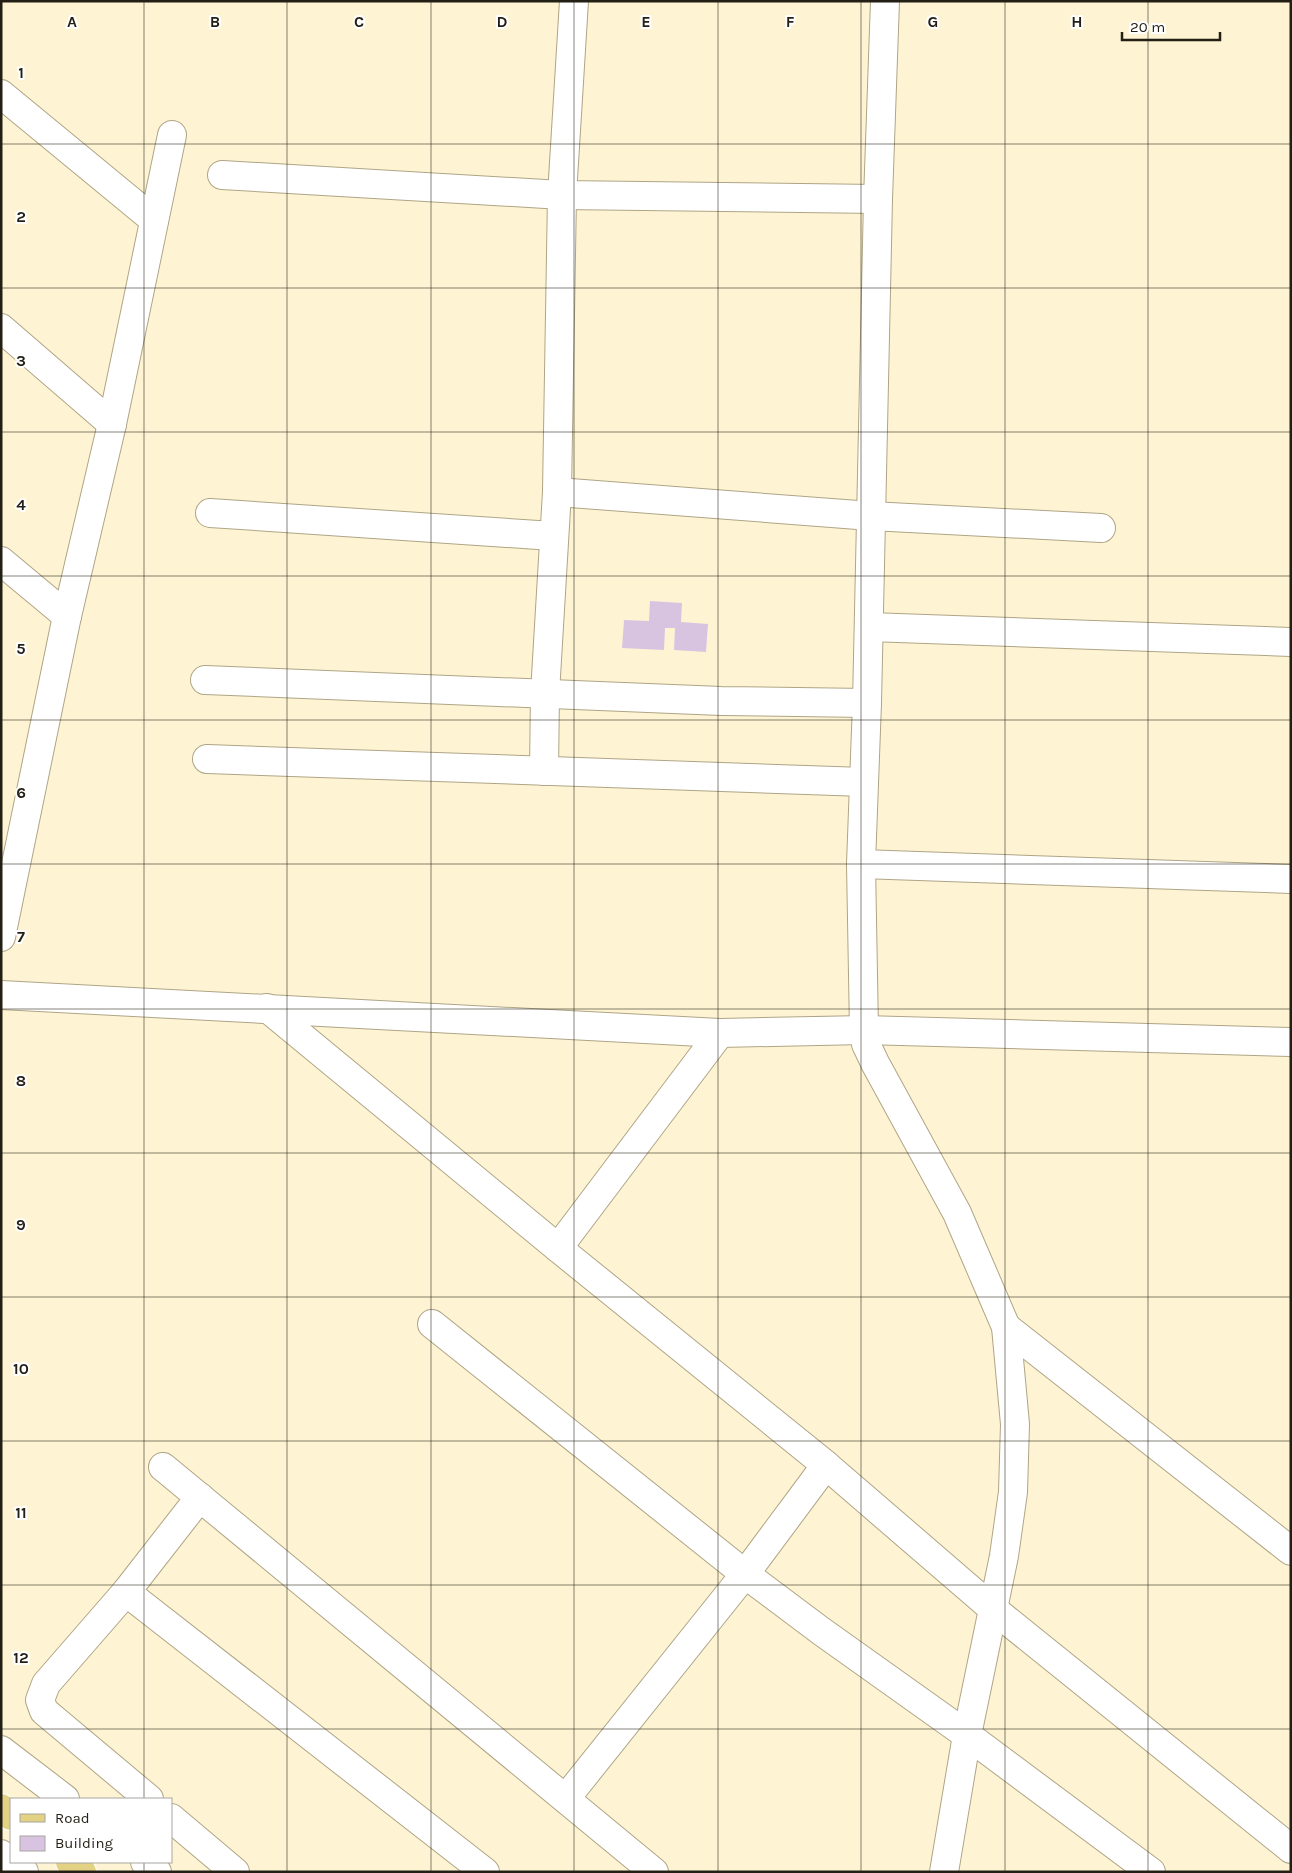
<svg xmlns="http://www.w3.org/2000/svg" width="1292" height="1873" font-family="Karla,sans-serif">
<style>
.building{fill:#d8c4e0}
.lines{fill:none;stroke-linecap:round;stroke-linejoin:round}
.minor-casing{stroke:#afa586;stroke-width:30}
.major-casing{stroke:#fff;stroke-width:30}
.minor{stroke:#fff;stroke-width:28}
.major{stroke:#e3d184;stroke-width:28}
.grid{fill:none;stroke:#231f14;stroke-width:1;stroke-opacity:0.55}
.grid-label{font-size:16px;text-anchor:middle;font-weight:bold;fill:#231f14;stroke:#fff;stroke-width:4;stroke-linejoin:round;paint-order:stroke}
</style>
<rect width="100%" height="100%" fill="#fef4d3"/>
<!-- building -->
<path class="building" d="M 650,601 L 682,603 L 681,622 L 708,624 L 706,652 L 674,650 L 675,628 L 665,628 L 664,650 L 622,648 L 624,620 L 649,621 Z"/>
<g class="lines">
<defs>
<g id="minor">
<path d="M 885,1 L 878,199 L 867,703 L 861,864 L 864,1030 L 866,1044 L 875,1063 L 957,1213 L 1006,1327 L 1015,1424 L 1013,1492 L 1004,1556 L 967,1735 L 944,1872"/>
<path d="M 1,94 L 154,220"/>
<path d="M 222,175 L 562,195 L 878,199"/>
<path d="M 1,328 L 112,424"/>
<path d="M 557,492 L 871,516 L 1101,528"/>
<path d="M 210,513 L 553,536"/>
<path d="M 1,561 L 67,616"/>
<path d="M 869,627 L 1291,642"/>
<path d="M 205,680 L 721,701 L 867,703"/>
<path d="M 207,759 L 864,782"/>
<path d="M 544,771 L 545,693 L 557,492 L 562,195 L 574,1"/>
<path d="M 861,864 L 1291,879"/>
<path d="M 1,937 L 67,616 L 112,424 L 172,135"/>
<path d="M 1,995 L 720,1033 L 864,1030 L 1291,1042"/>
<path d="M 267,1008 L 558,1248 L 826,1465 L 993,1609 L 1291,1849"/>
<path d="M 558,1248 L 720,1033"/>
<path d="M 432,1324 L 745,1574 L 821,1631 L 967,1735 L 1151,1872"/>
<path d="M 1006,1327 L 1291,1551"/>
<path d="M 163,1467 L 654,1872"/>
<path d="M 126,1592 L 485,1872"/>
<path d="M 1,1750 L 65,1799"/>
<path d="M 566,1798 L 745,1574 L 826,1465"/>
<path d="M 149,1799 L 44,1711 L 40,1700 L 46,1684 L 126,1592 L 200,1497"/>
<path d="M 171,1818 L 235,1872"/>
<path d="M 1,1854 L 24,1872"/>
<path d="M 145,1862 L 157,1872"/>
</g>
<g id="major">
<path d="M 1,1808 L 11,1816"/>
<path d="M 70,1862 L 82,1872"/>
</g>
</defs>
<!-- minor casing -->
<use href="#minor" class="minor-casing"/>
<!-- major casing -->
<use href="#major" class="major-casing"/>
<!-- minor -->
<use href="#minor" class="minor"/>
<!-- major -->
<use href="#major" class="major"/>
</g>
<!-- grid -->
<path class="grid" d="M 144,1 L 144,1799M 287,1 L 287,1872M 431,1 L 431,1872M 574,1 L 574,1872M 718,1 L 718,1872M 861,1 L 861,1872M 1005,1 L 1005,1872M 1148,1 L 1148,1872M 1,144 L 1291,144M 1,288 L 1291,288M 1,432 L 1291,432M 1,576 L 1291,576M 1,720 L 1291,720M 1,864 L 1291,864M 1,1009 L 1291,1009M 1,1153 L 1291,1153M 1,1297 L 1291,1297M 1,1441 L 1291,1441M 1,1585 L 1291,1585M 1,1729 L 1291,1729M 144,1862 L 144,1872"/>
<g class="grid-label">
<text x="72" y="27">A</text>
<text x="215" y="27">B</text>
<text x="359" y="27">C</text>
<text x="502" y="27">D</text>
<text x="646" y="27">E</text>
<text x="790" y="27">F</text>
<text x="933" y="27">G</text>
<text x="1077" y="27">H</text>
<text x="21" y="78">1</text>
<text x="21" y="222">2</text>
<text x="21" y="366">3</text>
<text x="21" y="510">4</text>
<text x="21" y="654">5</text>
<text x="21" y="798">6</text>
<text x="21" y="942">7</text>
<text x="21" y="1086">8</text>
<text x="21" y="1230">9</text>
<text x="21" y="1374">10</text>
<text x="21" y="1518">11</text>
<text x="21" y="1663">12</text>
</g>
<!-- border -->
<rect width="1292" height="1873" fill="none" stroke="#231f14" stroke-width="5"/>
<!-- legend -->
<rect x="10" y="1798" width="162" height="65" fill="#ffffff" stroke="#a7a5a1"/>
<rect x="20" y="1814" width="25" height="8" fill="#e3d184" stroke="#a7a5a1"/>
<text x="55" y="1823" font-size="15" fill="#231f14">Road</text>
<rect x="20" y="1836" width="25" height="15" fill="#d8c4e0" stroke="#a7a5a1"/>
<text x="55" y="1848" font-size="15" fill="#231f14">Building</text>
<!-- scale -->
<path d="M1122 32v8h98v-8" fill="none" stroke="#231f14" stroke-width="2.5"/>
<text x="1130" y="32" font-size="15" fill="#231f14" stroke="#ffffff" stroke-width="4" paint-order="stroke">20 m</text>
</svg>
